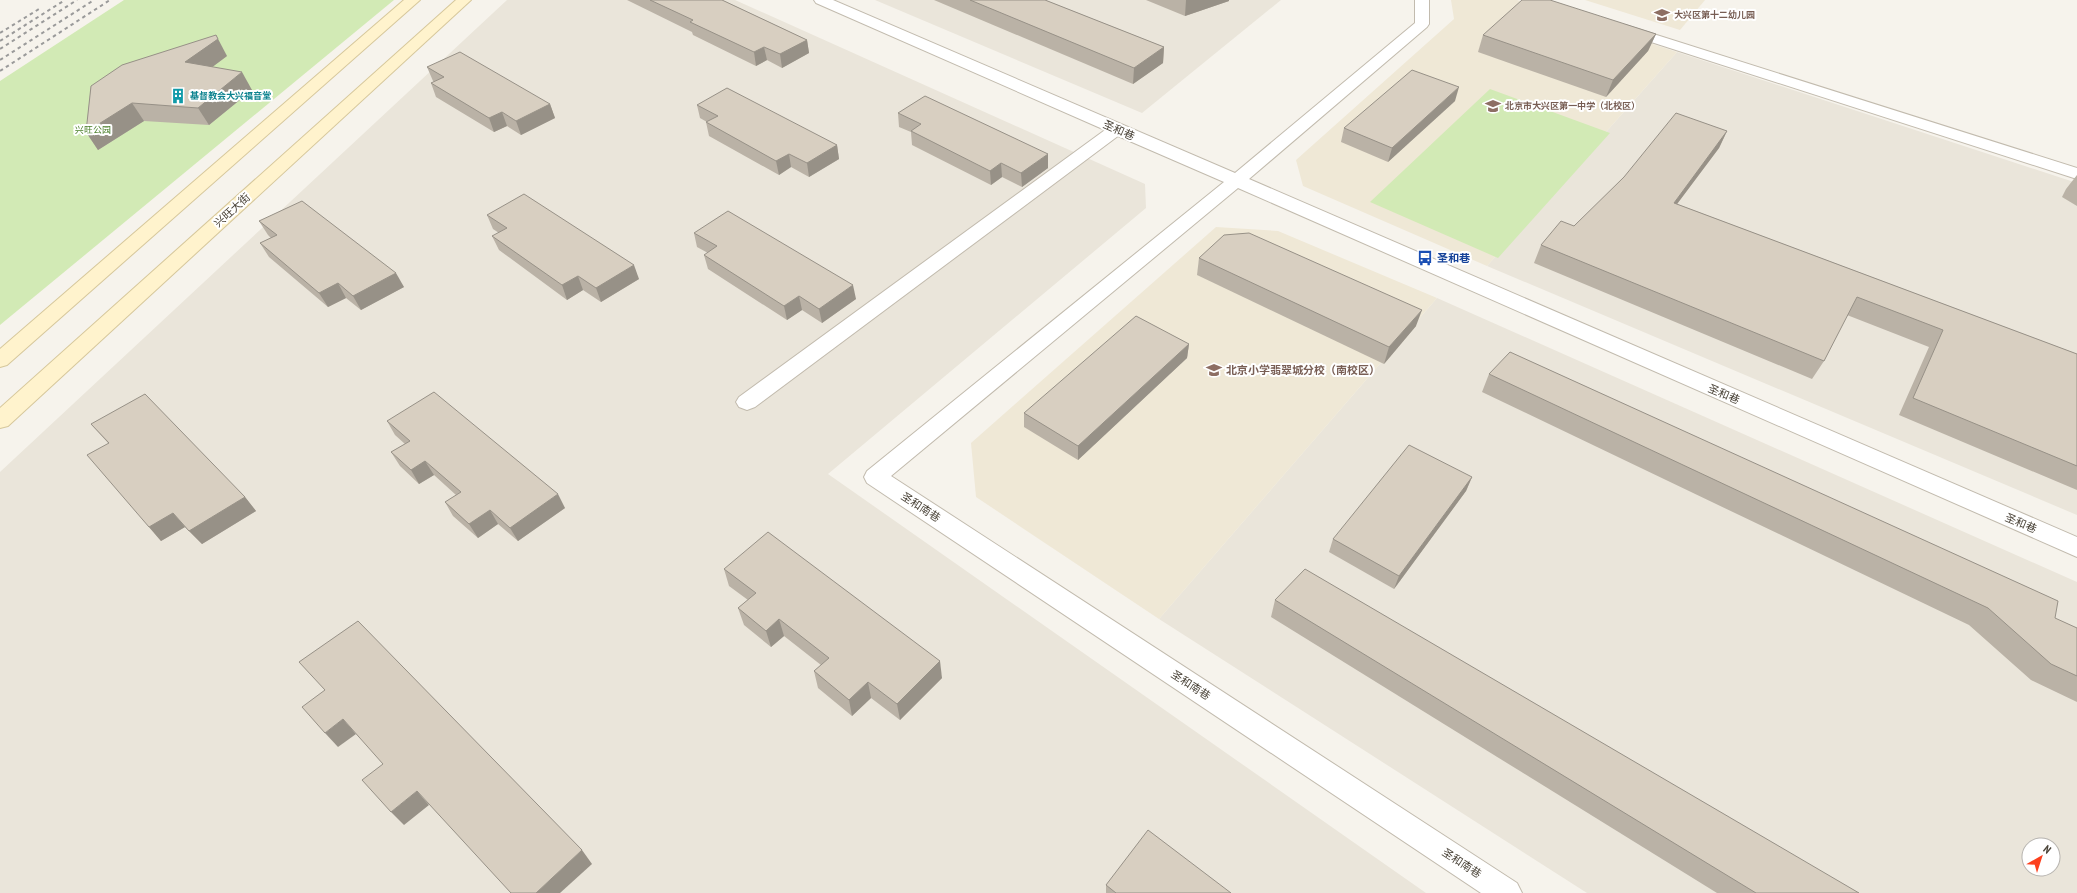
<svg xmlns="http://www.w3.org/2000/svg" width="2077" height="893" font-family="'PT Sans Narrow','Noto Sans SC',sans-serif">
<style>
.residential{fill:#eae5da;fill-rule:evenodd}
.education{fill:#efe8d6}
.green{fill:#d2eab5}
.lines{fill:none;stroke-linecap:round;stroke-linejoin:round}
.minor-casing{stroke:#c2bbae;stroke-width:2}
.secondary-casing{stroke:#d6c79b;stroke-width:2}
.minor{fill:#fff;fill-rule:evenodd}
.secondary{fill:#fff3cd;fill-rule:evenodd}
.rail{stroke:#9a9a9a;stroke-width:2;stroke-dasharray:3.5 3.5;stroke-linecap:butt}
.wall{fill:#bab2a6}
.shaded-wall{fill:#979187}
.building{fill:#d8cfc1;stroke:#979187}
.labels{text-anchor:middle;stroke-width:4;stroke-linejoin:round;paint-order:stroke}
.far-education-label{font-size:9px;font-weight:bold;fill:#785e54;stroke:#fff;text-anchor:start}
.far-culture-label{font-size:9px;font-weight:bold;fill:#0d838f;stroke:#fff;text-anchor:start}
.far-park-label{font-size:9px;fill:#4a7f2a;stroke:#fff}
.street-label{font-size:11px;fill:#4b4439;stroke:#fff}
.transit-label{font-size:11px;font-weight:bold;fill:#164399;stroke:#fff;text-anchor:start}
.education-label{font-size:11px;font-weight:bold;fill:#785e54;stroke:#fff;text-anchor:start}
</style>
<rect width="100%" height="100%" fill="#f6f3ec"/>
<!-- residential -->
<g class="residential">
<path d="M 507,0 L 735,0 L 1145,184 L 1146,208 L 828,474 L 1426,893 L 0,893 L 0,472 Z"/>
<path d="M 875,0 L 1281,0 L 1142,113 Z"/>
<path d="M 1677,52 L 2077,183 L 2077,515 L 1487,266 Z"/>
<path d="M 1437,298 L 2077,582 L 2077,893 L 1587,893 L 1159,619 ZM 2029,845 L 2053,845 L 2053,869 L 2029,869 Z"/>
</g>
<!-- education -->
<g class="education">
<path d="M 1451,0 L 1517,0 L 1677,52 L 1487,266 L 1303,186 L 1296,160 L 1454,19 Z"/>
<path d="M 1585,0 L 1705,0 L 1680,30 Z"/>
<path d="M 1216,227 L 1278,231 L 1437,298 L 1159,619 L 976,497 L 971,443 Z"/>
</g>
<!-- green -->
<g class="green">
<path d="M 124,0 L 394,0 L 0,325 L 0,81 Z"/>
<path d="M 1490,89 L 1610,133 L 1498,258 L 1370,202 Z"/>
</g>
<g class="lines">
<defs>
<g id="minor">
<path d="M 814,0 L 833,0 L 1235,173 L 1415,23 L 1415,0 L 1429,0 L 1429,24 L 1427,27 L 1249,179 L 2077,537 L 2077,557 L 1238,188 L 891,476 L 1517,883 L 1522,893 L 1481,893 L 867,483 L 864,477 L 867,471 L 1224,182 L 1118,136 L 755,407 L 747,410 L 739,407 L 736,402 L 739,397 L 1105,130 L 816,3 Z"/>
<path d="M 1625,25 L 2077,168 L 2077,179 L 1620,32 L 1618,29 L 1620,26 Z"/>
</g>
<g id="secondary">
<path d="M 404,0 L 420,0 L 7,365 L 0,367 L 0,349 Z"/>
<path d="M 456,0 L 471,0 L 8,426 L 0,428 L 0,408 Z"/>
</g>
</defs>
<!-- minor casing -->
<use href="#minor" class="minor-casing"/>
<!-- secondary casing -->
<use href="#secondary" class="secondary-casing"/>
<!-- minor -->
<use href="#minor" class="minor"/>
<!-- secondary -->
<use href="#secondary" class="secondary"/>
<!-- rail -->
<g class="rail">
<path d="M 0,33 L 39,9"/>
<path d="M 0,41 L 65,0"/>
<path d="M 0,49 L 77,0"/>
<path d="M 0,60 L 94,0"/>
<path d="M 0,71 L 110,0"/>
</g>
</g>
<!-- wall -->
<g class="wall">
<path d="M 627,0 L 722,0 L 807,40 L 809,53 L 782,68 L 767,60 L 756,66 L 693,35 L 692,32 Z"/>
<path d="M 934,0 L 1045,0 L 1164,47 L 1163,63 L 1133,84 Z"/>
<path d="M 1146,0 L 1229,0 L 1229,1 L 1185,16 Z"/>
<path d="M 1656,34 L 1648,51 L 1606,97 L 1478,52 L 1483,35 Z"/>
<path d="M 227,56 L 212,67 L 252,90 L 209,125 L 144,121 L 98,150 L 86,132 L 91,86 Z"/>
<path d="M 427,67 L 550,104 L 555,118 L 521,135 L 507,126 L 494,132 L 436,97 L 431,83 L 434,82 L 433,81 Z"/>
<path d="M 1455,101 L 1388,162 L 1341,142 L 1344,128 Z"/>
<path d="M 697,105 L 837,145 L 839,159 L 809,177 L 791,167 L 779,175 L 709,136 L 706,122 L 707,122 L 700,118 Z"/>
<path d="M 898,113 L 1048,168 L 1022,187 L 1002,177 L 991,185 L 912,145 L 911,132 L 899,127 Z"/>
<path d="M 1727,131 L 1719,148 L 1677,204 L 2077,354 L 2077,490 L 1899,415 L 1929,347 L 1847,315 L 1824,361 L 1812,379 L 1534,263 L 1541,245 L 1574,226 Z"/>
<path d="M 2077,175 L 2077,206 L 2062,197 L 2066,189 Z"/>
<path d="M 487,215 L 639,279 L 601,302 L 583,290 L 567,300 L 499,250 L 492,236 L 499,233 L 493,229 Z"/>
<path d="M 259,221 L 404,287 L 361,310 L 346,298 L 328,307 L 269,257 L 260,243 L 271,238 L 268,235 Z"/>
<path d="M 694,233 L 856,299 L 822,323 L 802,310 L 787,320 L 708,269 L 704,255 L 708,253 L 697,247 Z"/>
<path d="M 1199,258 L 1416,326 L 1384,364 L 1197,275 Z"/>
<path d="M 1189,344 L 1187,358 L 1078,460 L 1024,427 L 1024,413 Z"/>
<path d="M 1489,374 L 2077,628 L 2077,702 L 2031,680 L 1969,625 L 1482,392 Z"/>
<path d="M 387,421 L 565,508 L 518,541 L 498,524 L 478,538 L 453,516 L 445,502 L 456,495 L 434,475 L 419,484 L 400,466 L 391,452 L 405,444 L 395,435 Z"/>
<path d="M 91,424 L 245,497 L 256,511 L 202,544 L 185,527 L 161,541 L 149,527 L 108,443 Z"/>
<path d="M 1472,477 L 1466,491 L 1394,589 L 1329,552 L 1333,539 Z"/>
<path d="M 724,569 L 942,678 L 900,720 L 871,698 L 852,716 L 818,688 L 814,671 L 821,665 L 784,636 L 771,647 L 744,625 L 738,608 L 748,600 L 729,586 Z"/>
<path d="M 1275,600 L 1859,893 L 1717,893 L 1271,617 Z"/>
<path d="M 1106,885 L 1231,893 L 1106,893 Z"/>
</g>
<!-- shaded-wall -->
<g class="shaded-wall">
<path d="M 1186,0 L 1229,0 L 1229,1 L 1185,16 Z"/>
<path d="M 1656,34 L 1648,51 L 1606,97 L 1613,80 Z"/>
<path d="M 216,35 L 227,56 L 195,80 L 185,62 Z"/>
<path d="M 807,40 L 809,53 L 782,68 L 780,54 Z"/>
<path d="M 764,47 L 767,60 L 756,66 L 754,52 Z"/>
<path d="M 1164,47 L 1163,63 L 1133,84 L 1134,68 Z"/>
<path d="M 242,72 L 252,90 L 209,125 L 198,108 Z"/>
<path d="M 1459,87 L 1455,101 L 1388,162 L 1392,148 Z"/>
<path d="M 132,103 L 144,121 L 98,150 L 86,132 Z"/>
<path d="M 550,104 L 555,118 L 521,135 L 516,121 Z"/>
<path d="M 502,112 L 507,126 L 494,132 L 489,118 Z"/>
<path d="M 1727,131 L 1719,148 L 1665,220 L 1674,203 Z"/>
<path d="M 837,145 L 839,159 L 809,177 L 807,163 Z"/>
<path d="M 789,154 L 791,167 L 779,175 L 776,161 Z"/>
<path d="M 1048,154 L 1048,168 L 1022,187 L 1021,173 Z"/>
<path d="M 1001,163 L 1002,177 L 991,185 L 990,171 Z"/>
<path d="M 634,265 L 639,279 L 601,302 L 596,288 Z"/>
<path d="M 396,273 L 404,287 L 361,310 L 353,296 Z"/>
<path d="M 578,276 L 583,290 L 567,300 L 562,285 Z"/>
<path d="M 338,283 L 346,298 L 328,307 L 319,293 Z"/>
<path d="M 853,285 L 856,299 L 822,323 L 819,309 Z"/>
<path d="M 799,296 L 802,310 L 787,320 L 784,306 Z"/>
<path d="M 1422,310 L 1416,326 L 1384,364 L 1389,347 Z"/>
<path d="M 1189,344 L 1187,358 L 1078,460 L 1078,446 Z"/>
<path d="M 425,461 L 434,475 L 419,484 L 411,470 Z"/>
<path d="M 1472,477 L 1466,491 L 1394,589 L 1399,576 Z"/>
<path d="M 558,494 L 565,508 L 518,541 L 510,528 Z"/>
<path d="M 245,497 L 256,511 L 202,544 L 189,531 Z"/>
<path d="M 490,510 L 498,524 L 478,538 L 469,524 Z"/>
<path d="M 173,513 L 185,527 L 161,541 L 149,527 Z"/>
<path d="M 779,619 L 784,636 L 771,647 L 766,631 Z"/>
<path d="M 940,661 L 942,678 L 900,720 L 897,704 Z"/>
<path d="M 868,682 L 871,698 L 852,716 L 849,700 Z"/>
<path d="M 343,719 L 356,734 L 338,747 L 325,733 Z"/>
<path d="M 417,791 L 429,805 L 404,825 L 391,812 Z"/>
<path d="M 582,850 L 592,864 L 560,893 L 536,893 Z"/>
</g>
<!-- building -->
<g class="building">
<path d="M 650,0 L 722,0 L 807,40 L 780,54 L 764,47 L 754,52 L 690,22 L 693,20 Z"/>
<path d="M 970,0 L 1045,0 L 1164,47 L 1134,68 Z"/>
<path d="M 1522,0 L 1550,0 L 1656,34 L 1613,80 L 1483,35 Z"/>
<path d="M 216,35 L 218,39 L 185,62 L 242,72 L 198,108 L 132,103 L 86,132 L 91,86 L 122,65 Z"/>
<path d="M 460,52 L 550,104 L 516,121 L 502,112 L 489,118 L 431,83 L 444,77 L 427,67 Z"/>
<path d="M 1412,70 L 1459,87 L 1392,148 L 1344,128 Z"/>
<path d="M 727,88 L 837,145 L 807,163 L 789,154 L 776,161 L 706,122 L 718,116 L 697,105 Z"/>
<path d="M 925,96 L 1048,154 L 1021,173 L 1001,163 L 990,171 L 911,131 L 921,124 L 898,113 Z"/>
<path d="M 1676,113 L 1727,131 L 1674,203 L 2077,354 L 2077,466 L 1913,398 L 1943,330 L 1857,297 L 1824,361 L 1541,245 L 1561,221 L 1574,226 L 1624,177 Z"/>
<path d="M 524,194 L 634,265 L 596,288 L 578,276 L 562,285 L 492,236 L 507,228 L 487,215 Z"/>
<path d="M 302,201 L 396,273 L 353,296 L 338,283 L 319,293 L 260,243 L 277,235 L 259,221 Z"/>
<path d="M 728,211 L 853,285 L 819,309 L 799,296 L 784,306 L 704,255 L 717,246 L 694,233 Z"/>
<path d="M 1249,233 L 1422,310 L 1389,347 L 1199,258 L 1224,235 Z"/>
<path d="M 1136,316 L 1189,344 L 1078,446 L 1024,413 Z"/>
<path d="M 1510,352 L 2058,601 L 2055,618 L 2077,628 L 2077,676 L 2051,664 L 1988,608 L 1489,374 Z"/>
<path d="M 434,392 L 558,494 L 510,528 L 490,510 L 469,524 L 445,502 L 461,492 L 425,461 L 411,470 L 391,452 L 410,441 L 387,421 Z"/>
<path d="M 145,394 L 245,497 L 189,531 L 173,513 L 149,527 L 87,455 L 109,443 L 91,424 Z"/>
<path d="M 1409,445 L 1472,477 L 1399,576 L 1333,539 Z"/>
<path d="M 768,532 L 940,661 L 897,704 L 868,682 L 849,700 L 814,671 L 829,658 L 779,619 L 766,631 L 738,608 L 756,593 L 724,569 Z"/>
<path d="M 1305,569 L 1859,893 L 1756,893 L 1275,600 Z"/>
<path d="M 358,621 L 582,850 L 536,893 L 511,893 L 417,791 L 391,812 L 362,780 L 383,764 L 343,719 L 325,733 L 302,707 L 325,690 L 299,662 Z"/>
<path d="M 1148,830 L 1231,893 L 1116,893 L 1106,885 Z"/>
</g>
<!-- icons -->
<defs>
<symbol id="school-bare" viewBox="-9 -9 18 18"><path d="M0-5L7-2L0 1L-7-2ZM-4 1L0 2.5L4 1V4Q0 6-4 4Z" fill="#8d6e63" stroke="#fff" stroke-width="2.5" paint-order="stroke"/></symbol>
<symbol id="building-bare" viewBox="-9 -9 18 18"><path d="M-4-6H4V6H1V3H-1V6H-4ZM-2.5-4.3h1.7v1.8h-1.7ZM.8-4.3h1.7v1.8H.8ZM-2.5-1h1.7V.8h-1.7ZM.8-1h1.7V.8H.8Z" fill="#0f9aa8" stroke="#fff" stroke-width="2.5" paint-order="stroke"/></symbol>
<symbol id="bus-bare" viewBox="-9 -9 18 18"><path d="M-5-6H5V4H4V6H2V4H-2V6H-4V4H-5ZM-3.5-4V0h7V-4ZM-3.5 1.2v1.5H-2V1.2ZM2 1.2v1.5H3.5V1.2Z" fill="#1a4fb4" stroke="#fff" stroke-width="2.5" paint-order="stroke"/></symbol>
</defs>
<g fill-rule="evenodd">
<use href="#school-bare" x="1651" y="4" width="22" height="22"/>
<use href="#building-bare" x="167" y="85" width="22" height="22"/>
<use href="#school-bare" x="1482" y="95" width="22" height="22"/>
<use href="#bus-bare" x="1414" y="247" width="22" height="22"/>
<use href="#school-bare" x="1203" y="359" width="22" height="22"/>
</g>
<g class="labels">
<!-- far-education labels -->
<g class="far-education-label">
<text x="1674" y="18">大兴区第十二幼儿园</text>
<text x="1505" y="109">北京市大兴区第一中学（北校区）</text>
</g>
<!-- far-culture labels -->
<g class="far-culture-label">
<text x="190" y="99">基督教会大兴福音堂</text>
</g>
<!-- far-park labels -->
<g class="far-park-label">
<text x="93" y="133">兴旺公园</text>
</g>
<!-- street labels -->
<g class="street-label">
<text transform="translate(1119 130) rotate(24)" y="4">圣和巷</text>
<text transform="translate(232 210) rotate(-42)" y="4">兴旺大街</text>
<text transform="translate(1724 394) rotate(23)" y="4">圣和巷</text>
<text transform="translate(921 507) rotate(33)" y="4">圣和南巷</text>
<text transform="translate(2021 523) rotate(23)" y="4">圣和巷</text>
<text transform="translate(1191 685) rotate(33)" y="4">圣和南巷</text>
<text transform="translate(1462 863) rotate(33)" y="4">圣和南巷</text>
</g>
<!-- transit labels -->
<g class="transit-label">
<text x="1437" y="262">圣和巷</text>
</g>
<!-- education labels -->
<g class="education-label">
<text x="1226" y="374">北京小学翡翠城分校（南校区）</text>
</g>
</g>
<!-- north arrow -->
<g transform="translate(2041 857) rotate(39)"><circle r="19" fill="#ffffff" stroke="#b7b4b0"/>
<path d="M0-3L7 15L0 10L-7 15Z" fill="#fc3f1d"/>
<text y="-6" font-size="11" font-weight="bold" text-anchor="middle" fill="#4b4439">N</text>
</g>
</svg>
